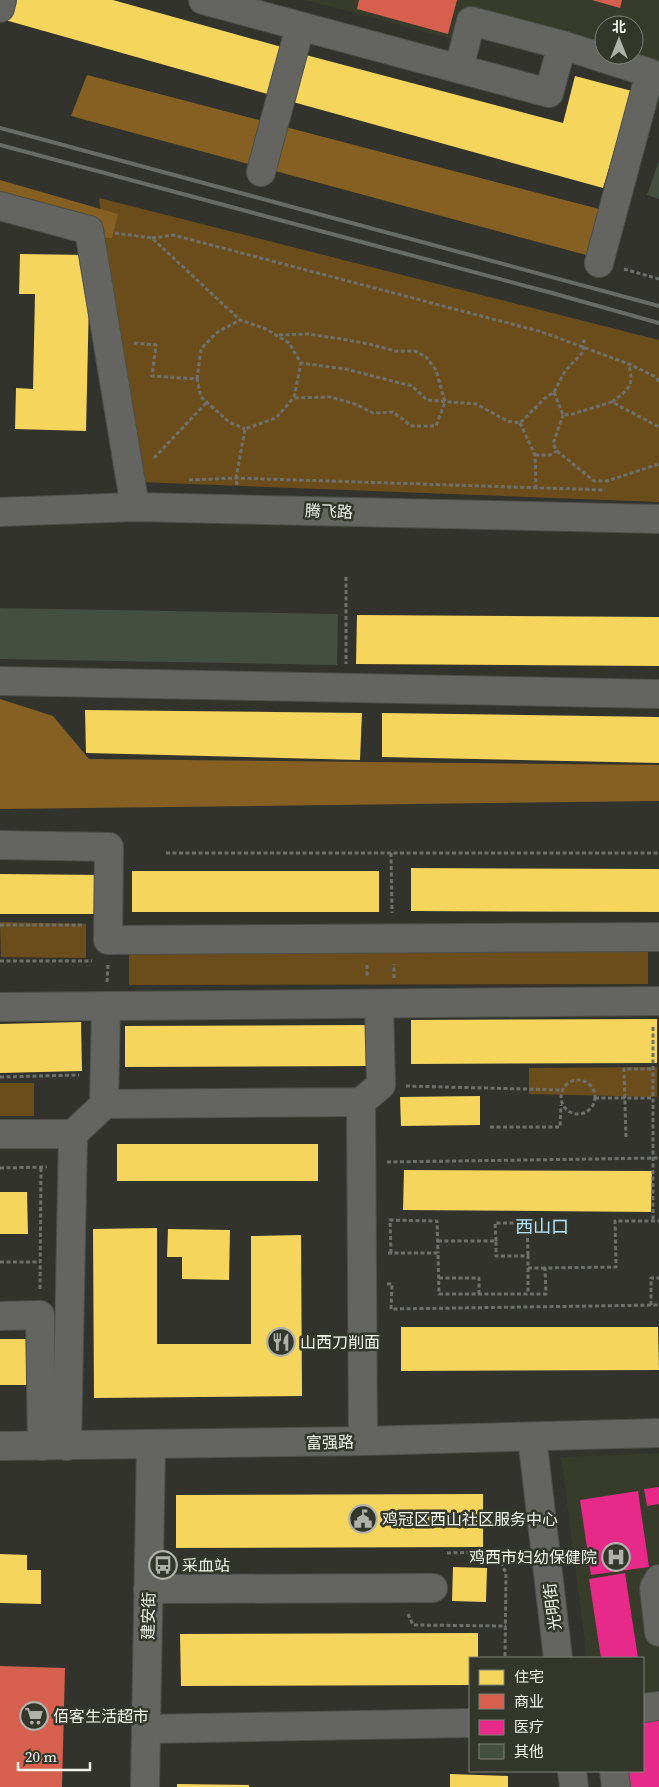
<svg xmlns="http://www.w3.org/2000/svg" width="659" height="1787" font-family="'Source Serif 4','Noto Sans SC',serif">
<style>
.built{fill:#373b2a}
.green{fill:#6b4d1c}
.forest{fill:#856022}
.homes{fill:#f6d55c}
.shops{fill:#d6604d}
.health{fill:#e7298a}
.building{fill:#444e41}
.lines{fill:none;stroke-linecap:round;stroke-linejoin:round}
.minor-casing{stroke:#4d4f4a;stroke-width:30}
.path{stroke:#6e706b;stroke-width:3;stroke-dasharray:4 2.5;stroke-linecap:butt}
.minor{stroke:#646561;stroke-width:28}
.rail{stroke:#696b66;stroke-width:4}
.labels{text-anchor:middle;stroke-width:5;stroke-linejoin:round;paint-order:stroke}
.street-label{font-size:16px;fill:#f3f5ed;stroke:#33362a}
.poi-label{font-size:16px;fill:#f3f5ed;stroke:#33362a;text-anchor:start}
.neighbourhood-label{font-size:18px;fill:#b6e6ff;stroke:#33362a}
</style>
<rect width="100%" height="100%" fill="#32332d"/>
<!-- built -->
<g class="built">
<path d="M 306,0 L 659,0 L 659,70 L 634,55 L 634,25 L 604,25 L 604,54 L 467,14 L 460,41 Z"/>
<path d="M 659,1453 L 659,1787 L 605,1771 L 643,1771 L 643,1658 L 587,1658 L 561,1457 Z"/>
</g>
<!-- green -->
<g class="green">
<path d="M 99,198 L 659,340 L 659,502 L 138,482 Z"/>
<path d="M 0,922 L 86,924 L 86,958 L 1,957 Z"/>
<path d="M 648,946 L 648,984 L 129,985 L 129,947 Z"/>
<path d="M 657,1067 L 657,1097 L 529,1094 L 529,1068 Z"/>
<rect x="0" y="1083" width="34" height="33"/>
</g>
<!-- forest -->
<g class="forest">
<path d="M 87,75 L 603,210 L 590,256 L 71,116 Z"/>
<path d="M 0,180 L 118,214 L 112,238 L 81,236 L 0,212 Z"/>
<path d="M 0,699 L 53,716 L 89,759 L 659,765 L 659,801 L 0,809 Z"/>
</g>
<!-- homes -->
<g class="homes">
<path d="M 11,0 L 113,0 L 285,48 L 271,95 L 5,20 Z"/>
<path d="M 306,55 L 563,123 L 575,76 L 632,91 L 603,188 L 293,102 Z"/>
<path d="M 20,254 L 90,255 L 86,431 L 15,429 L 16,388 L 33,389 L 35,294 L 19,294 Z"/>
<path d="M 357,615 L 659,617 L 659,666 L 356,664 Z"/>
<path d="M 85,710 L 362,713 L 360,760 L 86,753 Z"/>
<path d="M 382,713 L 659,717 L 659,763 L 382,757 Z"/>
<path d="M 411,868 L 659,869 L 659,912 L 411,911 Z"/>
<rect x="132" y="871" width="247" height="41"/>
<path d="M 0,874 L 102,875 L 102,914 L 0,914 Z"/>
<path d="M 657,1019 L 657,1063 L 411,1064 L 411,1020 Z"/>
<path d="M 81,1022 L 82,1071 L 0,1073 L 0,1024 Z"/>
<path d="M 366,1025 L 366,1066 L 125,1067 L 125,1026 Z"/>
<path d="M 480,1096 L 480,1125 L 401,1126 L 400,1097 Z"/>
<rect x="117" y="1144" width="201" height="37"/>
<path d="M 404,1170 L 652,1171 L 651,1212 L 403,1210 Z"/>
<path d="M 0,1192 L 27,1192 L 28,1234 L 0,1234 Z"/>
<path d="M 157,1228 L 157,1344 L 251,1344 L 251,1236 L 301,1235 L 302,1396 L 94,1398 L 93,1229 Z"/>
<path d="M 168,1229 L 230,1230 L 229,1280 L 182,1279 L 182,1257 L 167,1257 Z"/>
<path d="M 401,1327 L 658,1327 L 659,1370 L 401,1371 Z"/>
<rect x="0" y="1339" width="31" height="46"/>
<path d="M 483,1494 L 483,1547 L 176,1548 L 176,1495 Z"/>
<path d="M 0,1554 L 27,1555 L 27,1570 L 41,1570 L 41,1604 L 0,1603 Z"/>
<path d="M 453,1567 L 487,1568 L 486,1602 L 452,1601 Z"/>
<path d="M 478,1633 L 478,1658 L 470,1658 L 470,1685 L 181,1686 L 180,1634 Z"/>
<path d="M 450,1774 L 508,1776 L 508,1787 L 450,1787 Z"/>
<path d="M 177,1784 L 249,1785 L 249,1787 L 177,1787 Z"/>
</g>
<!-- shops -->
<g class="shops">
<path d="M 359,0 L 457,0 L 448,34 L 357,9 Z"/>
<path d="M 592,0 L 622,0 L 620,8 Z"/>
<path d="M 0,1666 L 65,1668 L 62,1787 L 0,1787 Z"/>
</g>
<!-- health -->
<g class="health">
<path d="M 659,1487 L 659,1504 L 647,1506 L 644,1489 Z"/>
<path d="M 638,1491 L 649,1567 L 591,1575 L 580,1500 Z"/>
<path d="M 625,1573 L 638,1658 L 601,1658 L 589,1579 Z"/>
<path d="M 659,1716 L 659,1787 L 621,1787 L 619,1771 L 643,1771 L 643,1719 Z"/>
</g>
<!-- building -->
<g class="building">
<path d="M 659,161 L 659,199 L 647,195 Z"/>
<path d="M 0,608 L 338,614 L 337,665 L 0,659 Z"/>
</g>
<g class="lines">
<defs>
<g id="minor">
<path d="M 203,0 L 549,93 L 562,45 L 650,73 L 599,263"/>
<path d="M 0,8 L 2,0"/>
<path d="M 459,68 L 471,21 L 562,45"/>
<path d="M 261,172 L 300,27"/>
<path d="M 0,206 L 89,230 L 135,507"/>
<path d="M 0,512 L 135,507 L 659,519"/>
<path d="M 0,681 L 659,694"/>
<path d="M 0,845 L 109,847 L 108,940 L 659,937"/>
<path d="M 0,1007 L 659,1001"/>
<path d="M 361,1102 L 363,1441"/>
<path d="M 104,1105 L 106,1006"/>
<path d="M 0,1134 L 73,1134"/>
<path d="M 0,1316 L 40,1315 L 42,1446"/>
<path d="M 532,1437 L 558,1658"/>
<path d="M 0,1446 L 364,1441 L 659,1433"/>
<path d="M 67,1446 L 73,1134 L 105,1104 L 361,1102 L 381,1085 L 379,1004"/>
<path d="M 659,1579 L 654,1588 L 659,1632"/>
<path d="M 148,1589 L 433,1588"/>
<path d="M 643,1708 L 659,1706"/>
<path d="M 146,1729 L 470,1723"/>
<path d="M 572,1771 L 574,1787"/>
<path d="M 614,1771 L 616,1787"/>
<path d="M 145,1787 L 151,1444"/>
</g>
</defs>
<!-- minor casing -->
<use href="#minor" class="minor-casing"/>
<!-- path -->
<g class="path">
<path d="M 115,233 L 152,238 L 240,320 L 266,329 L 289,343 L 301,363 L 345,369 L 412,386 L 427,400 L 476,404 L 507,421 L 520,423 L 544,399 L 554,392 L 563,415 L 573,414 L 612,402 L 659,427"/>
<path d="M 152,238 L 173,235 L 542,332 L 629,364 L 656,377 L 659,382"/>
<path d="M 624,269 L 659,279"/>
<path d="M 279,335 L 308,334 L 342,339 L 369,344 L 395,351 L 415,351 L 426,357 L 436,370 L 445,402 L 436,426 L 412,426 L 393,412 L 373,413 L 355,404 L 330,397 L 293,398"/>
<path d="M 134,343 L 156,345 L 152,376 L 197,379 L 201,397 L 229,422 L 245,429"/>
<path d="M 197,379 L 201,349 L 216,333 L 240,320"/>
<path d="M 554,392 L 565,371 L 583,352 L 584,339"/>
<path d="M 612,402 C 629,389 634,387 629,365"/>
<path d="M 520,423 L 535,455 L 536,487"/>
<path d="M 557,451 L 594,481 L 607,481 L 659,464"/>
<path d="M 535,455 L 550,455 L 557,451 L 553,444 L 563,415"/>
<path d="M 154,458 L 207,402"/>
<path d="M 189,480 L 236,478 L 605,490"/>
<path d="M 237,485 L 236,478 L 245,429 L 276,418 L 294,397 L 301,363"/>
<path d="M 346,577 L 346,664"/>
<path d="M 166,853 L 659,853"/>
<path d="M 391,853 L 392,913"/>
<path d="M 0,925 L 83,925"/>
<path d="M 0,961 L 92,961"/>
<path d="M 367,965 L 367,978"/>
<path d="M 394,978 L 394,964"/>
<path d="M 107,982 L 108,965"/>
<path d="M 653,1027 L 653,1221"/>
<path d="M 0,1077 L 79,1075"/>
<circle cx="578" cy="1097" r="17"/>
<path d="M 406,1086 L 562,1090"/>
<path d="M 595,1098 L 653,1098"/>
<path d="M 490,1127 L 560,1127 L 561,1105"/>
<path d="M 626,1137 L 624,1069 L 653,1069"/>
<path d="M 387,1162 L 659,1158"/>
<path d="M 0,1168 L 47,1167"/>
<path d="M 438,1241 L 496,1241 L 496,1256 L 528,1256 L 528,1294"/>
<path d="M 496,1241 L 495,1223 L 527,1223 L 528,1256"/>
<path d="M 388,1253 L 438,1253 L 439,1294 L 546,1294 L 545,1268 L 616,1267 L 615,1221 L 659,1221"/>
<path d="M 391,1253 L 390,1220 L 437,1221 L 438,1253"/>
<path d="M 0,1262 L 40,1262"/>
<path d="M 528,1268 L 545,1268"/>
<path d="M 439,1278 L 479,1278 L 479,1294"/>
<path d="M 387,1284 L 392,1284 L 391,1309 L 659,1305"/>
<path d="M 40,1289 L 41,1168"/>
<path d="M 651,1305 L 651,1278 L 659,1278"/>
<path d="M 447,1553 L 492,1552 L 501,1563 L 506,1573 L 505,1658"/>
<path d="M 408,1614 L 413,1625 L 506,1626"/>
</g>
<!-- minor -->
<use href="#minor" class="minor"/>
<!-- rail -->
<g class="rail">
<path d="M 0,128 L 659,306"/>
<path d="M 0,145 L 552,293 L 659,323"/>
</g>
</g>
<!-- icons -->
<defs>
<symbol id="restaurant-ring" viewBox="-11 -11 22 22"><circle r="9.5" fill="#33362a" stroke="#afb1aa" stroke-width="1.5"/><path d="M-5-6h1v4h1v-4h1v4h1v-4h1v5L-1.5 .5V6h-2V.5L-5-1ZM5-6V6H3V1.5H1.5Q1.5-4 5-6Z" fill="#afb1aa"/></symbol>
<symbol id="civic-ring" viewBox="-11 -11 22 22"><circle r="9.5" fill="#33362a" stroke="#afb1aa" stroke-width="1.5"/><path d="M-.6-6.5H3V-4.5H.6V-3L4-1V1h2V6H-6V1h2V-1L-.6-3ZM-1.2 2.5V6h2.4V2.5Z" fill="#afb1aa"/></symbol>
<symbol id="hospital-ring" viewBox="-11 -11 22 22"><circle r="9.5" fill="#33362a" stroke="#afb1aa" stroke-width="1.5"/><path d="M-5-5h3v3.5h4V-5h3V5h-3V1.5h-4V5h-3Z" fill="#afb1aa"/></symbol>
<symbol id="bus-ring" viewBox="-11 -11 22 22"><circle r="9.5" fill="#33362a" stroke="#afb1aa" stroke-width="1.5"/><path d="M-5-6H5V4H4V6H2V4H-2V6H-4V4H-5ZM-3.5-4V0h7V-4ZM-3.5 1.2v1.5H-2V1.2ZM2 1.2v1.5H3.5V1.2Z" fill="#afb1aa"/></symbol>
<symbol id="supermarket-ring" viewBox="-11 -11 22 22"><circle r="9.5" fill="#33362a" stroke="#afb1aa" stroke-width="1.5"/><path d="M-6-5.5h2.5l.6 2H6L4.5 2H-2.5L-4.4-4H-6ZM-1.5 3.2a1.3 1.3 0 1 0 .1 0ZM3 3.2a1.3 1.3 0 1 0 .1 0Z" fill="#afb1aa"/></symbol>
</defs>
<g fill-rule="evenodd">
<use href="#restaurant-ring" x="265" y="1326" width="32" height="32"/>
<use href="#civic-ring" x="347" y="1503" width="32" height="32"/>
<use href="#hospital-ring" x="600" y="1541" width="32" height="32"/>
<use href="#bus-ring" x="147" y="1549" width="32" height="32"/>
<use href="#supermarket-ring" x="18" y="1700" width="32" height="32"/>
</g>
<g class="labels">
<!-- street labels -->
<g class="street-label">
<text transform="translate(329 511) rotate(2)" y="6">腾飞路</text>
<text transform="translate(330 1442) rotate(-1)" y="6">富强路</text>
<text transform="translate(552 1607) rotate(-97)" y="6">光明街</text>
<text transform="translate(148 1616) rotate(-89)" y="6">建安街</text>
</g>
<!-- poi labels -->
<g class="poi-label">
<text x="300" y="1348">山西刀削面</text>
<text x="382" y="1525">鸡冠区西山社区服务中心</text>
<text x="597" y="1563" text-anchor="end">鸡西市妇幼保健院</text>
<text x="182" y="1571">采血站</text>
<text x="53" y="1722">佰客生活超市</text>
</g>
<!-- neighbourhood labels -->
<g class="neighbourhood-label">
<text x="542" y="1233">西山口</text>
</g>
</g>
<!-- legend -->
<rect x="469" y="1657" width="175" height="115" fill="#33362a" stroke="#808278"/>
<rect x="479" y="1670" width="25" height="15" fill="#f6d55c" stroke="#808278"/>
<text x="514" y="1682" font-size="15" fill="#f3f5ed">住宅</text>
<rect x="479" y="1694" width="25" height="15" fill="#d6604d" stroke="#808278"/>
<text x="514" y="1707" font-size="15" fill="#f3f5ed">商业</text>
<rect x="479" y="1720" width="25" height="15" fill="#e7298a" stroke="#808278"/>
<text x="514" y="1732" font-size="15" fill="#f3f5ed">医疗</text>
<rect x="479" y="1744" width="25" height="15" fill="#444e41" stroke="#808278"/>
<text x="514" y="1757" font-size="15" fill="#f3f5ed">其他</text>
<!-- north arrow -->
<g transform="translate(619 40)"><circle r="24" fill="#33362a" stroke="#808278"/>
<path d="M0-4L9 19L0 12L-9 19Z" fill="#afb1aa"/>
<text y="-8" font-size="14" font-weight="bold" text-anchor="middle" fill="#f3f5ed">北</text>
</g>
<!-- scale -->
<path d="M18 1762v8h72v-8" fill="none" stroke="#f3f5ed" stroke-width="2.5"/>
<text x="25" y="1762" font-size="15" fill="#f3f5ed" stroke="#33362a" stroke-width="4" paint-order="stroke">20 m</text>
</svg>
